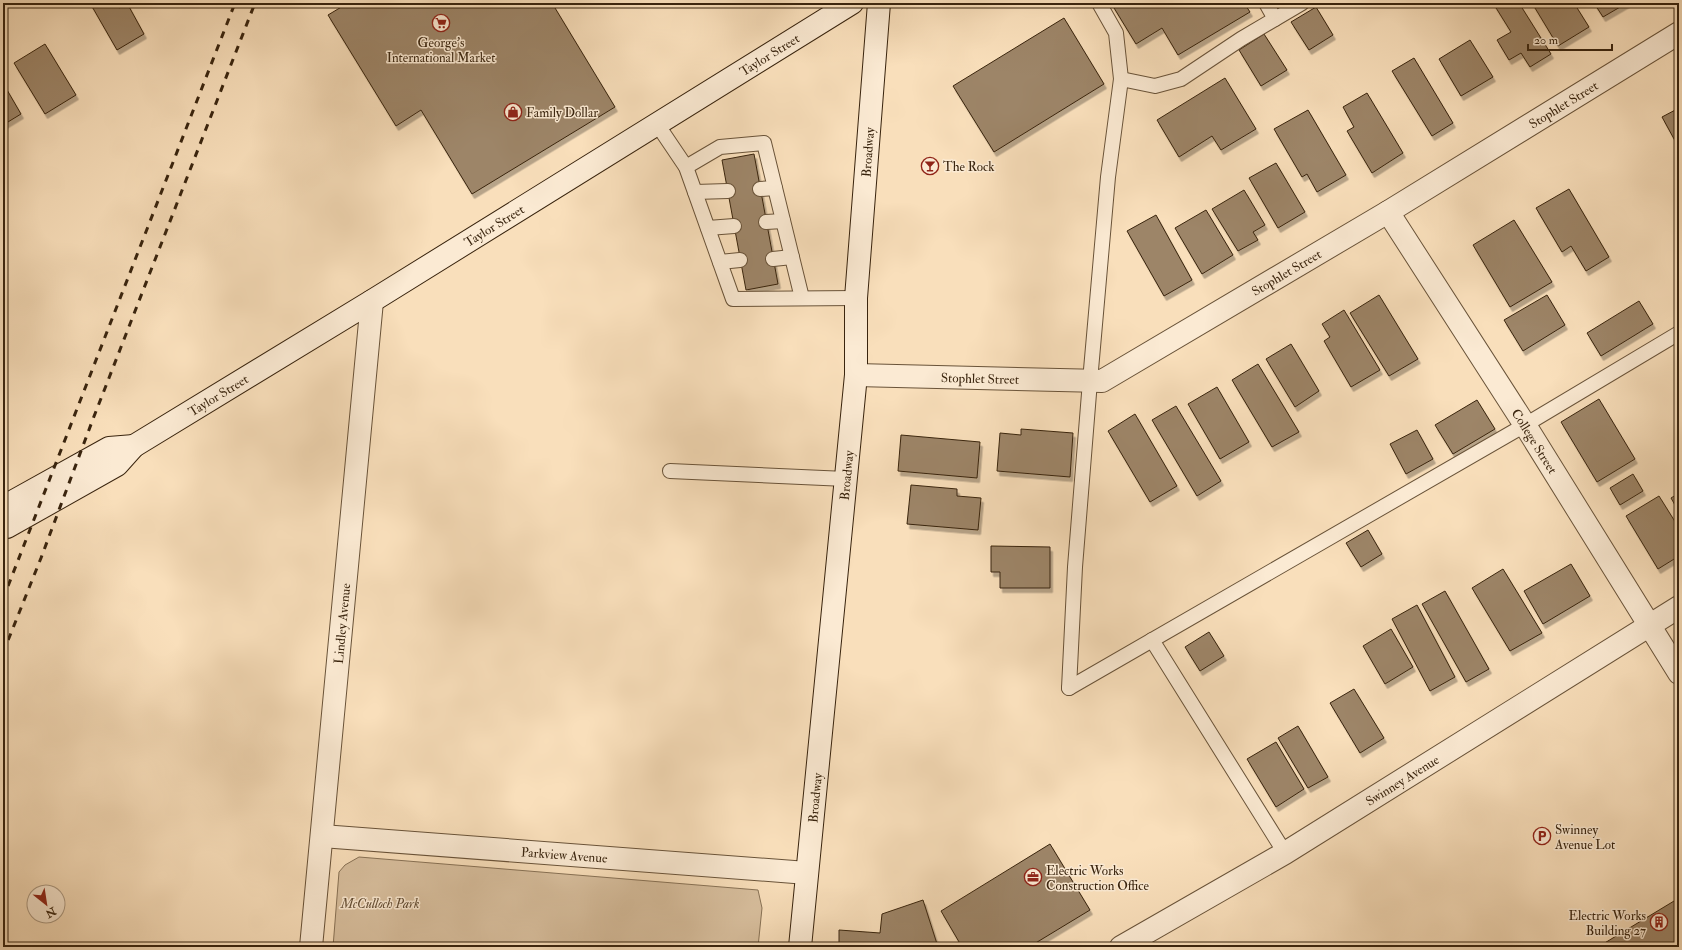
<svg xmlns="http://www.w3.org/2000/svg" width="1682" height="950" font-family="'IM FELL Double Pica',serif">
<style>
.green{fill:#d8bf9e;stroke:#887256}
.building{fill:#9d8568;stroke:#39240e;filter:url(#shadow)}
.lines{fill:none;stroke-linecap:round;stroke-linejoin:round}
.service-casing{stroke:#695339;stroke-width:16}
.minor-casing{stroke:#695339;stroke-width:24}
.secondary-casing{stroke:#39240e;stroke-width:24}
.service{stroke:#fbead3;stroke-width:14}
.minor{stroke:#fbead3;stroke-width:22}
.secondary{stroke:#fbead3;stroke-width:22}
.rail{stroke:#39240e;stroke-width:3;stroke-dasharray:7 7;stroke-linecap:butt}
.labels{text-anchor:middle;stroke-width:3;stroke-linejoin:round;paint-order:stroke}
.poi-label{font-size:13px;fill:#39240e;stroke:#fbead3;text-anchor:start}
.street-label{font-size:13px;fill:#39240e;stroke:#fbead3}
.park-label{font-size:13px;font-style:italic;fill:#614b32;stroke:#fbead3}
</style>
<defs>
<filter id="shadow"><feDropShadow dx="2.5" dy="4.5" stdDeviation="0" flood-color="#0004"/></filter>
</defs>
<rect width="100%" height="100%" fill="#f9dfbb"/>
<filter id="stains"><feTurbulence type="fractalNoise" baseFrequency=".005" numOctaves="4"/><feColorMatrix values="0 0 0 0 .2 0 0 0 0 .09 0 0 0 0 .02 0 0 0 .5 -.17"/></filter>
<radialGradient id="worn" r=".72"><stop offset=".6" stop-color="#630" stop-opacity="0"/><stop offset="1" stop-color="#630" stop-opacity=".3"/></radialGradient>
<!-- green -->
<path class="green" d="M 359,857 L 758,890 L 762,908 L 758,947 L 333,947 L 339,872 L 345,865 Z"/>
<!-- building -->
<g class="building">
<path d="M 90,3 L 116,3 L 119,8 L 127,3 L 144,34 L 117,50 Z"/>
<path d="M 348,3 L 552,3 L 615,107 L 472,194 L 421,110 L 396,126 L 328,15 Z"/>
<path d="M 1111,3 L 1244,3 L 1250,12 L 1178,55 L 1162,28 L 1136,44 Z"/>
<path d="M 1493,3 L 1519,3 L 1551,54 L 1530,67 L 1521,53 L 1509,60 L 1497,40 L 1511,32 Z"/>
<path d="M 1532,3 L 1574,3 L 1589,27 L 1558,46 Z"/>
<path d="M 1594,3 L 1627,3 L 1603,17 Z"/>
<path d="M 1316,7 L 1333,35 L 1309,50 L 1291,22 Z"/>
<path d="M 1064,18 L 1104,84 L 994,152 L 953,86 Z"/>
<path d="M 1264,34 L 1287,70 L 1261,86 L 1239,50 Z"/>
<path d="M 1470,40 L 1493,77 L 1461,96 L 1439,59 Z"/>
<path d="M 45,44 L 76,95 L 45,114 L 14,63 Z"/>
<path d="M 1414,58 L 1453,123 L 1432,136 L 1392,71 Z"/>
<path d="M 1225,78 L 1256,129 L 1221,150 L 1212,136 L 1179,157 L 1157,120 Z"/>
<path d="M 3,83 L 21,114 L 3,125 Z"/>
<path d="M 1367,93 L 1403,153 L 1372,173 L 1347,131 L 1354,127 L 1343,107 Z"/>
<path d="M 1679,108 L 1679,148 L 1662,117 Z"/>
<path d="M 1308,110 L 1346,175 L 1317,192 L 1307,174 L 1302,177 L 1274,129 Z"/>
<path d="M 754,154 L 778,284 L 746,290 L 722,160 Z"/>
<path d="M 1276,163 L 1305,212 L 1278,228 L 1249,178 Z"/>
<path d="M 1569,189 L 1609,257 L 1586,271 L 1571,246 L 1562,252 L 1536,208 Z"/>
<path d="M 1244,190 L 1265,225 L 1253,232 L 1258,240 L 1238,251 L 1212,209 Z"/>
<path d="M 1206,210 L 1233,255 L 1202,274 L 1175,228 Z"/>
<path d="M 1156,215 L 1192,280 L 1164,296 L 1127,231 Z"/>
<path d="M 1514,220 L 1552,282 L 1510,307 L 1473,245 Z"/>
<path d="M 1379,295 L 1418,359 L 1389,376 L 1350,313 Z"/>
<path d="M 1547,295 L 1565,325 L 1523,351 L 1504,320 Z"/>
<path d="M 1639,301 L 1653,324 L 1601,356 L 1587,333 Z"/>
<path d="M 1344,310 L 1380,370 L 1351,387 L 1324,341 L 1330,337 L 1322,324 Z"/>
<path d="M 1291,344 L 1319,391 L 1295,407 L 1266,359 Z"/>
<path d="M 1258,364 L 1299,432 L 1272,447 L 1232,380 Z"/>
<path d="M 1217,387 L 1249,442 L 1220,459 L 1188,404 Z"/>
<path d="M 1599,399 L 1635,459 L 1597,482 L 1561,422 Z"/>
<path d="M 1477,400 L 1495,429 L 1453,454 L 1435,425 Z"/>
<path d="M 1176,406 L 1221,481 L 1197,496 L 1152,420 Z"/>
<path d="M 1135,414 L 1177,486 L 1150,502 L 1108,431 Z"/>
<path d="M 1021,429 L 1073,433 L 1070,477 L 997,471 L 1000,433 L 1021,435 Z"/>
<path d="M 1417,430 L 1433,459 L 1406,474 L 1390,444 Z"/>
<path d="M 901,435 L 980,442 L 977,478 L 898,471 Z"/>
<path d="M 1633,474 L 1643,491 L 1620,505 L 1610,488 Z"/>
<path d="M 911,485 L 957,489 L 957,496 L 981,498 L 978,530 L 907,524 Z"/>
<path d="M 1679,493 L 1679,512 L 1671,498 Z"/>
<path d="M 1659,496 L 1679,528 L 1679,556 L 1658,569 L 1626,516 Z"/>
<path d="M 1368,530 L 1382,554 L 1361,567 L 1346,543 Z"/>
<path d="M 991,546 L 1050,547 L 1050,588 L 1000,588 L 1000,572 L 991,572 Z"/>
<path d="M 1571,564 L 1590,596 L 1543,624 L 1524,591 Z"/>
<path d="M 1503,569 L 1542,633 L 1510,651 L 1472,588 Z"/>
<path d="M 1445,591 L 1489,669 L 1466,682 L 1422,604 Z"/>
<path d="M 1417,605 L 1455,677 L 1430,691 L 1392,619 Z"/>
<path d="M 1391,629 L 1413,667 L 1385,684 L 1363,646 Z"/>
<path d="M 1209,632 L 1224,656 L 1200,671 L 1185,647 Z"/>
<path d="M 1354,689 L 1384,738 L 1360,753 L 1330,703 Z"/>
<path d="M 1298,726 L 1328,777 L 1308,788 L 1278,738 Z"/>
<path d="M 1276,742 L 1304,789 L 1276,807 L 1247,759 Z"/>
<path d="M 1050,844 L 1090,910 L 1029,947 L 962,947 L 941,911 Z"/>
<path d="M 1679,898 L 1679,947 L 1598,947 Z"/>
<path d="M 923,900 L 938,947 L 839,947 L 839,930 L 880,933 L 882,914 Z"/>
</g>
<g class="lines">
<defs>
<g id="service">
<path d="M 1266,3 L 1275,19"/>
<path d="M 1121,79 L 1155,86 L 1181,79 L 1241,39 L 1302,3"/>
<path d="M 657,124 L 686,167 L 733,299 L 856,298"/>
<path d="M 686,167 L 720,147 L 764,143 L 802,298"/>
<path d="M 760,189 L 775,188"/>
<path d="M 695,192 L 728,191"/>
<path d="M 766,222 L 783,221"/>
<path d="M 708,228 L 734,226"/>
<path d="M 773,259 L 792,257"/>
<path d="M 720,262 L 740,260"/>
<path d="M 670,471 L 846,479"/>
<path d="M 1152,640 L 1285,853"/>
<path d="M 1069,688 L 1525,425 L 1679,333"/>
<path d="M 1069,688 L 1075,567 L 1090,381 L 1108,177 L 1121,79 L 1116,33 L 1099,3"/>
</g>
<g id="minor">
<path id="s1" d="M 1388,212 L 1525,425 L 1679,673"/>
<path id="s2" d="M 856,375 L 1102,381 L 1388,212 L 1679,33"/>
<path id="s3" d="M 322,836 L 807,873"/>
<path id="s4" d="M 311,947 L 372,301"/>
<path id="s5" d="M 1121,947 L 1285,853 L 1679,607"/>
</g>
<g id="secondary">
<path d="M 3,507 L 109,448 L 134,446"/>
<path id="s6" d="M 3,527 L 7,527 L 117,465 L 134,446 L 372,301 L 852,3"/>
<path id="s7" d="M 800,947 L 856,375 L 856,298 L 879,3"/>
</g>
</defs>
<!-- service casing -->
<use href="#service" class="service-casing"/>
<!-- minor casing -->
<use href="#minor" class="minor-casing"/>
<!-- secondary casing -->
<use href="#secondary" class="secondary-casing"/>
<!-- service -->
<use href="#service" class="service"/>
<!-- minor -->
<use href="#minor" class="minor"/>
<!-- secondary -->
<use href="#secondary" class="secondary"/>
<!-- rail -->
<g class="rail">
<path d="M 3,599 L 235,3"/>
<path d="M 3,653 L 41,558 L 93,419 L 255,3"/>
</g>
</g>
<!-- icons -->
<defs>
<symbol id="supermarket-ring" viewBox="-11 -11 22 22"><circle r="9.5" fill="#fbead3" stroke="#8f2418" stroke-width="1.5"/><path d="M-6-5.5h2.5l.6 2H6L4.5 2H-2.5L-4.4-4H-6ZM-1.5 3.2a1.3 1.3 0 1 0 .1 0ZM3 3.2a1.3 1.3 0 1 0 .1 0Z" fill="#8f2418"/></symbol>
<symbol id="shop-ring" viewBox="-11 -11 22 22"><circle r="9.5" fill="#fbead3" stroke="#8f2418" stroke-width="1.5"/><path d="M-5-2.5h2.3a2.7 3.5 0 0 1 5.4 0H5L5.5 6h-11ZM-1.5-2.5h3a1.5 2.3 0 0 0-3 0Z" fill="#8f2418"/></symbol>
<symbol id="bar-ring" viewBox="-11 -11 22 22"><circle r="9.5" fill="#fbead3" stroke="#8f2418" stroke-width="1.5"/><path d="M-6-5H6L.8 .8V4.5H3.5V6h-7V4.5H-.8V.8Z" fill="#8f2418"/></symbol>
<symbol id="parking-ring" viewBox="-11 -11 22 22"><circle r="9.5" fill="#fbead3" stroke="#8f2418" stroke-width="1.5"/><path d="M-3.5-5.5H1a3.5 3.5 0 0 1 0 7H-1V5.5H-3.5ZM-1-3.4V-.6H.8a1.4 1.4 0 0 0 0-2.8Z" fill="#8f2418"/></symbol>
<symbol id="office-ring" viewBox="-11 -11 22 22"><circle r="9.5" fill="#fbead3" stroke="#8f2418" stroke-width="1.5"/><path d="M-6-3h4V-5.5h4V-3h4V5H-6ZM-1-4.5V-3h2v-1.5ZM-6 0V1H6V0Z" fill="#8f2418"/></symbol>
<symbol id="building-ring" viewBox="-11 -11 22 22"><circle r="9.5" fill="#fbead3" stroke="#8f2418" stroke-width="1.5"/><path d="M-4-6H4V6H1V3H-1V6H-4ZM-2.5-4.3h1.7v1.8h-1.7ZM.8-4.3h1.7v1.8H.8ZM-2.5-1h1.7V.8h-1.7ZM.8-1h1.7V.8H.8Z" fill="#8f2418"/></symbol>
</defs>
<g fill-rule="evenodd">
<use href="#supermarket-ring" x="431" y="13" width="20" height="20"/>
<use href="#shop-ring" x="503" y="102" width="20" height="20"/>
<use href="#bar-ring" x="920" y="156" width="20" height="20"/>
<use href="#parking-ring" x="1532" y="826" width="20" height="20"/>
<use href="#office-ring" x="1023" y="867" width="20" height="20"/>
<use href="#building-ring" x="1649" y="912" width="20" height="20"/>
</g>
<g class="labels">
<!-- poi labels -->
<g class="poi-label">
<text x="441" y="47" text-anchor="middle">George's<tspan x="441" dy="15">International Market</tspan></text>
<text x="526" y="117">Family Dollar</text>
<text x="943" y="171">The Rock</text>
<text x="1555" y="834">Swinney<tspan x="1555" dy="15">Avenue Lot</tspan></text>
<text x="1046" y="875">Electric Works<tspan x="1046" dy="15">Construction Office</tspan></text>
<text x="1646" y="920" text-anchor="end">Electric Works<tspan x="1646" dy="15">Building 27</tspan></text>
</g>
<!-- street labels -->
<g class="street-label">
<text dy="5" stroke="none"><textPath href="#s6" startOffset="902">Taylor Street</textPath></text>
<text dy="5" stroke="none"><textPath href="#s2" startOffset="784">Stophlet Street</textPath></text>
<text dy="5" stroke="none"><textPath href="#s7" startOffset="798">Broadway</textPath></text>
<text dy="5" stroke="none"><textPath href="#s6" startOffset="578">Taylor Street</textPath></text>
<text dy="5" stroke="none"><textPath href="#s2" startOffset="460">Stophlet Street</textPath></text>
<text dy="5" stroke="none"><textPath href="#s2" startOffset="124">Stophlet Street</textPath></text>
<text dy="5" stroke="none"><textPath href="#s6" startOffset="254">Taylor Street</textPath></text>
<text dy="5" stroke="none"><textPath href="#s1" startOffset="272">College Street</textPath></text>
<text dy="5" stroke="none"><textPath href="#s7" startOffset="474">Broadway</textPath></text>
<text dy="5" stroke="none"><textPath href="#s4" startOffset="325">Lindley Avenue</textPath></text>
<text dy="5" stroke="none"><textPath href="#s5" startOffset="327">Swinney Avenue</textPath></text>
<text dy="5" stroke="none"><textPath href="#s7" startOffset="150">Broadway</textPath></text>
<text dy="5" stroke="none"><textPath href="#s3" startOffset="243">Parkview Avenue</textPath></text>
</g>
<!-- park labels -->
<g class="park-label">
<text x="380" y="908">McCulloch Park</text>
</g>
</g>
<!-- margin -->
<rect width="1682" height="950" fill="none" stroke="#f9dfbb" stroke-width="16"/>
<rect x="4" y="4" width="1674" height="942" fill="none" stroke="#39240e" stroke-width="2"/>
<rect x="8" y="8" width="1666" height="934" fill="none" stroke="#39240e"/>
<!-- north arrow -->
<g transform="translate(46 904) rotate(150)"><circle r="19" fill="#fbead3" stroke="#ad9b84"/>
<path d="M0-3L7 15L0 10L-7 15Z" fill="#8f2418"/>
<text y="-6" font-size="11" font-weight="bold" text-anchor="middle" fill="#39240e">N</text>
</g>
<!-- scale -->
<path d="M1528 44v6h84v-6" fill="none" stroke="#39240e" stroke-width="2"/>
<text x="1534" y="44" font-size="12" fill="#39240e" stroke="#fbead3" stroke-width="3" paint-order="stroke">20 m</text>
<rect width="100%" height="100%" filter="url(#stains)"/>
<rect width="100%" height="100%" fill="url(#worn)"/>
</svg>
